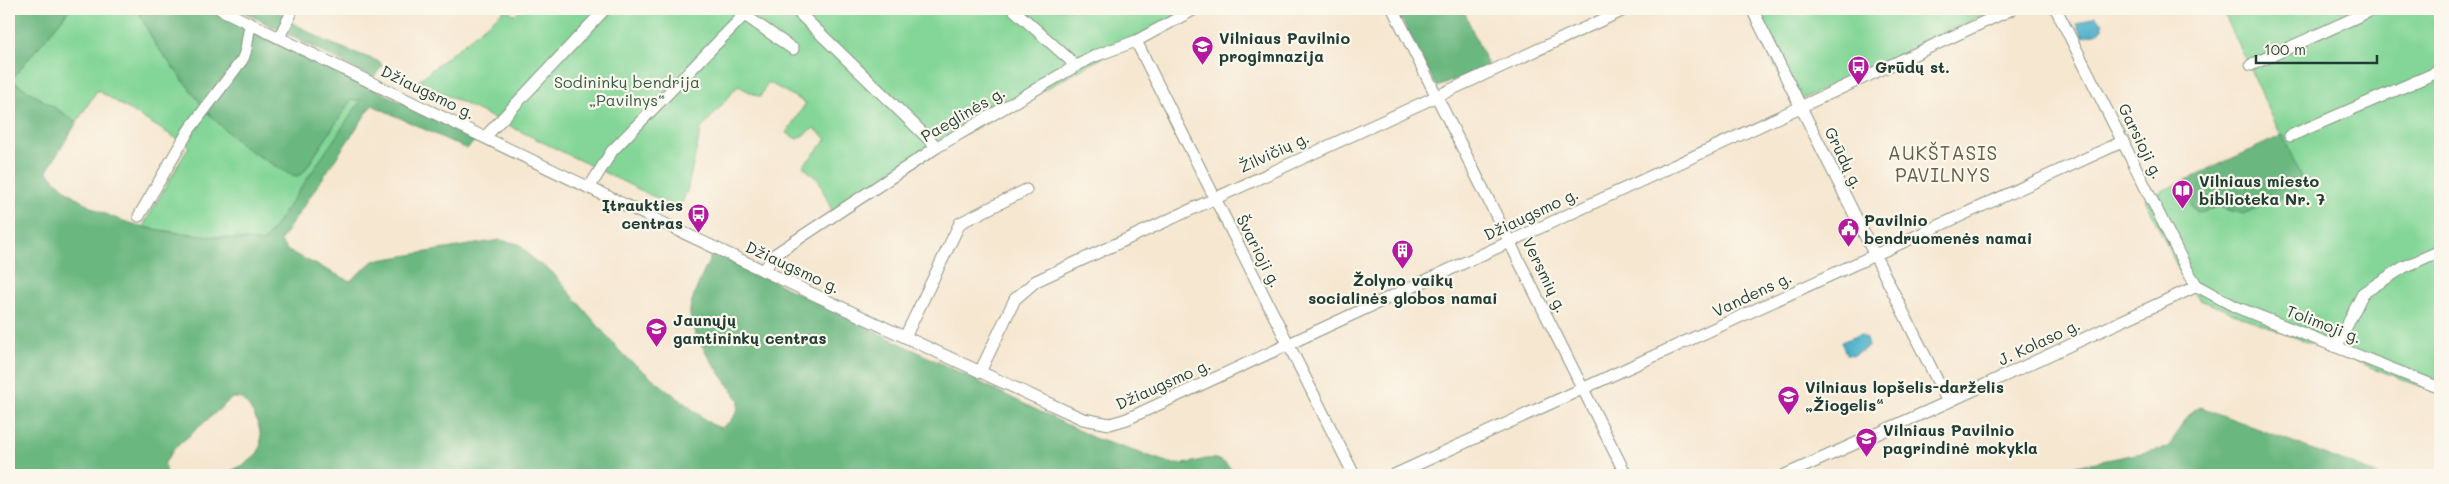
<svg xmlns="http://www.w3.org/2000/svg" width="2449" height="484" font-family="Mali,sans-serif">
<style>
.green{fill:#83d697;stroke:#518a66}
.forest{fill:#6ab780;stroke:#447a5a}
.water{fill:#4bafca;stroke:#35767f}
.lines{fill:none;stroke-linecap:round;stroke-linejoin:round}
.minor-casing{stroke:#8a9282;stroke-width:13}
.minor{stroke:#fff;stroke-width:11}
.labels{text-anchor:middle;stroke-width:4.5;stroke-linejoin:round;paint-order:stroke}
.poi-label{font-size:16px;font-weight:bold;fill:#1f3d34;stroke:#fbf7ec;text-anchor:start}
.park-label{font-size:16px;fill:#335c48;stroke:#fbf7ec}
.street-label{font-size:16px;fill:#1f3d34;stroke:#fbf7ec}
.quarter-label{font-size:19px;letter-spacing:1px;fill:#61604a;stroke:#fbf7ec}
</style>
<rect width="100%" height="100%" fill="#fbf7ec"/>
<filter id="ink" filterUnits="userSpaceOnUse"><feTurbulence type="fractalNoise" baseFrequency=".02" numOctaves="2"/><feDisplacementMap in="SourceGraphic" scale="10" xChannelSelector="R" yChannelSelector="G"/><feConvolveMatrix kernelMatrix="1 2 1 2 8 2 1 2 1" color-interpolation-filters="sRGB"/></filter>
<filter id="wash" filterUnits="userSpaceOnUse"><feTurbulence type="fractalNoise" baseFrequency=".0096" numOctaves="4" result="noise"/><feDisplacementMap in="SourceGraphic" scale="20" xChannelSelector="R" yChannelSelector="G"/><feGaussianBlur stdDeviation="1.12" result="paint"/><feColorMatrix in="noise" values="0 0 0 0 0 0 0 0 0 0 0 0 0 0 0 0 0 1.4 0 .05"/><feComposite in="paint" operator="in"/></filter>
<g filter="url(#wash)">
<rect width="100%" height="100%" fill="#f6e7d1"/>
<!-- green -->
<g class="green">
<path d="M 70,9 L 137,9 L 155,44 L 209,114 L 226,131 L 244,147 L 289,174 L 297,176 L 303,173 L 351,100 L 362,100 L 264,242 L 142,228 L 189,146 L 97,90 L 77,122 L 11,80 Z"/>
<path d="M 506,9 L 515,15 L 521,9 L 1190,9 L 945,145 L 835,218 L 819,181 L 803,166 L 827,139 L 814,128 L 797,139 L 786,133 L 806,103 L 768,82 L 760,97 L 738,86 L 701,129 L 687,191 L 679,209 L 418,81 Z"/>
<path d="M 1746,9 L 1996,9 L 1794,103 Z"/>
<path d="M 2222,9 L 2440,9 L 2440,394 L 2200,300 L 2186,285 L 2145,199 L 2181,182 L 2193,208 L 2197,212 L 2220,207 L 2235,212 L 2305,187 Z"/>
</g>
<!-- forest -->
<g class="forest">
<path d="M 9,9 L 70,9 L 11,80 L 77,122 L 47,171 C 103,236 185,233 264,242 L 361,100 L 351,100 L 303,173 L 297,176 L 289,174 L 244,147 L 226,131 L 209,114 L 155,44 L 137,9 L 210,9 L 477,139 L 467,149 L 372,105 L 280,241 L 288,251 L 350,281 L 373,261 L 500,240 L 519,244 L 535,261 L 552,272 L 624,356 L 711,424 L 721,428 C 732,421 739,413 739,400 C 725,379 688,335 690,310 C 691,297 707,266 713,252 L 1094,438 L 1173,464 C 1202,466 1214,445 1236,475 L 222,475 C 234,469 250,464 258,452 C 267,438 253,404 239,398 L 232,398 L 174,449 L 164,464 L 168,475 L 9,475 Z"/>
<path d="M 238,9 C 254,9 277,3 286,19 L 327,42 L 380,62 L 382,66 L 373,78 Z"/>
<path d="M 1396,9 L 1463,9 L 1488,66 L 1437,87 Z"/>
<path d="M 2283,135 L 2305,187 L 2243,214 L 2220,207 L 2198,212 L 2193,208 L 2181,182 Z"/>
<path d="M 2201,407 L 2379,475 L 2031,475 L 2167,448 C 2178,436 2186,410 2201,407 Z"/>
</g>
<!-- water -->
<g class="water">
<path d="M 2095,16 L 2103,23 L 2103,29 L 2098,33 L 2083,37 L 2077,24 Z"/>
<path d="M 1861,334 L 1866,338 L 1868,347 L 1854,355 L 1846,354 L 1841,342 Z"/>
</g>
</g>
<g filter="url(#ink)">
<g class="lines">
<defs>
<g id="minor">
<path d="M 220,9 C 506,149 793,287 1083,419 L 1110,424 L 1127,419 L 2012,9"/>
<path d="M 736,9 L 793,49"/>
<path d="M 795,9 L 937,147"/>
<path d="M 1013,9 L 1070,60 L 1074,67"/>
<path d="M 1393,9 L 1626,475"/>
<path d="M 1752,9 L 1948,402"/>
<path d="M 2056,9 L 2187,270 L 2197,286 L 2236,307 L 2440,388"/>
<path d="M 279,37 L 290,16 L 291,9"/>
<path d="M 1136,41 L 1354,475"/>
<path d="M 2251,65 L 2374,9"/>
<path d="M 2290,136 L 2440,71"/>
<path d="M 485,137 L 605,9"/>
<path d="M 589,188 L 612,151 L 750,9"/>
<path d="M 139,216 L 189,130 L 242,60 C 249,48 246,36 251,24"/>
<path d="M 764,271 L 774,255 L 937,147 L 1074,67 L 1095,56 L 1136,41 L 1195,9"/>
<path d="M 905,337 L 960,223 L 1026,190"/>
<path d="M 2337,346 L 2363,293 L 2404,267 L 2440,251"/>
<path d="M 980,372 L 1015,299 L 1036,281 L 1626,9"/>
<path d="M 1394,475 L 2124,141"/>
<path d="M 1785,475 L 1948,402 L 2197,286"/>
</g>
</defs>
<!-- minor casing -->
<use href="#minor" class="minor-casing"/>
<!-- minor -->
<use href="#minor" class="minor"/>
</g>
</g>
<!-- icons -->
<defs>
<symbol id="school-pin" viewBox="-11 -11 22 30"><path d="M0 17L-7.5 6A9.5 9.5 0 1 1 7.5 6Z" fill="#b5179e" stroke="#fbf7ec"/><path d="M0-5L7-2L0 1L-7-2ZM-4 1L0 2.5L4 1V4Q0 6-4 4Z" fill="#fff"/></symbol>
<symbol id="bus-pin" viewBox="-11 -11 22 30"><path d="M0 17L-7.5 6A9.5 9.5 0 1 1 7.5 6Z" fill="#b5179e" stroke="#fbf7ec"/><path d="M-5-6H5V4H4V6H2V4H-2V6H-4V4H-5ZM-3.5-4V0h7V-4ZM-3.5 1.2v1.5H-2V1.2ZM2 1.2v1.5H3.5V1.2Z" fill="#fff"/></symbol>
<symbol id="library-pin" viewBox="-11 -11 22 30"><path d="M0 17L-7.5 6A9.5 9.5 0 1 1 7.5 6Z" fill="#b5179e" stroke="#fbf7ec"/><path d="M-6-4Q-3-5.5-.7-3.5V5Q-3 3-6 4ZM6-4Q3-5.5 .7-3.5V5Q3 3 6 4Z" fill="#fff"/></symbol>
<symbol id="civic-pin" viewBox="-11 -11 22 30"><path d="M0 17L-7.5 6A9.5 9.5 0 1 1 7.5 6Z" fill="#b5179e" stroke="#fbf7ec"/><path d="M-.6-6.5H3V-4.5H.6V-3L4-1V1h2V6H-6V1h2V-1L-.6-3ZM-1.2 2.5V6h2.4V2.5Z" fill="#fff"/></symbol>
<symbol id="building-pin" viewBox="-11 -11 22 30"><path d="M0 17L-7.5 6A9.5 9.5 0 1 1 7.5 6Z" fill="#b5179e" stroke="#fbf7ec"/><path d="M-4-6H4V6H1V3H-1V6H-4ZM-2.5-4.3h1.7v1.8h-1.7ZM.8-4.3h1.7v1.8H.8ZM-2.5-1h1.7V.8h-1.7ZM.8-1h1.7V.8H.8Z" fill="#fff"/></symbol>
</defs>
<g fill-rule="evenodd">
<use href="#school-pin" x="1190" y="34" width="25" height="34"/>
<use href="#bus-pin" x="1846" y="54" width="25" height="34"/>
<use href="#library-pin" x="2170" y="178" width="25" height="34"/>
<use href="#bus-pin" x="686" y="202" width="25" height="34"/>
<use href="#civic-pin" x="1836" y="216" width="25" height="34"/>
<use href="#building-pin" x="1390" y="238" width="25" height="34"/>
<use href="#school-pin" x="644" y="316" width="25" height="34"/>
<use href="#school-pin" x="1776" y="384" width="25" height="34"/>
<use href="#school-pin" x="1854" y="426" width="25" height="34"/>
</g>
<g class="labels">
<!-- poi labels -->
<g class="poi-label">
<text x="1219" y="44">Vilniaus Pavilnio<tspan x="1219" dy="18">progimnazija</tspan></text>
<text x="1875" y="73">Grūdų st.</text>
<text x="2199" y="187">Vilniaus miesto<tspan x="2199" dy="18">biblioteka Nr. 7</tspan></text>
<text x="683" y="211" text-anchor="end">Įtraukties<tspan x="683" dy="18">centras</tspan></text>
<text x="1864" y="226">Pavilnio<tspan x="1864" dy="18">bendruomenės namai</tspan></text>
<text x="1403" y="286" text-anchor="middle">Žolyno vaikų<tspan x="1403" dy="18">socialinės globos namai</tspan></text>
<text x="673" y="326">Jaunųjų<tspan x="673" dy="18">gamtininkų centras</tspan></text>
<text x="1805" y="393">Vilniaus lopšelis-darželis<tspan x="1805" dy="18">„Žiogelis“</tspan></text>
<text x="1883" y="436">Vilniaus Pavilnio<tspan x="1883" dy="18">pagrindinė mokykla</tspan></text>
</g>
<!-- park labels -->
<g class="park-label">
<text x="627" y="88">Sodininkų bendrija<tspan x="627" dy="18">„Pavilnys“</tspan></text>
</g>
<!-- street labels -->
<g class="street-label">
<text transform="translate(428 92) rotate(26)" y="6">Džiaugsmo g.</text>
<text transform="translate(963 114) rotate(-30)" y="6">Paeglinės g.</text>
<text transform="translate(2141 141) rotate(64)" y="6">Garsioji g.</text>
<text transform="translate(1274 152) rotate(-25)" y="6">Žilvičių g.</text>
<text transform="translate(1844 158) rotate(64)" y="6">Grūdų g.</text>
<text transform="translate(1531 214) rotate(-25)" y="6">Džiaugsmo g.</text>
<text transform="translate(1259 251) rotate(63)" y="6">Švarioji g.</text>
<text transform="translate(793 267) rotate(25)" y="6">Džiaugsmo g.</text>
<text transform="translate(1545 275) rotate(64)" y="6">Versmių g.</text>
<text transform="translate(1752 294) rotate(-25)" y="6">Vandens g.</text>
<text transform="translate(2324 324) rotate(21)" y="6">Tolimoji g.</text>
<text transform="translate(2039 342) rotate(-25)" y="6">J. Kolaso g.</text>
<text transform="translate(1163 384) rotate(-24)" y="6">Džiaugsmo g.</text>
</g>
<!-- quarter labels -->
<g class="quarter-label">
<text x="1943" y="160">AUKŠTASIS<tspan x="1943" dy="22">PAVILNYS</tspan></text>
</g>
</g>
<!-- margin -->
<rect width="2449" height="484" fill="none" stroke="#fbf7ec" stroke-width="30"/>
<!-- scale -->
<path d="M2256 55v8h121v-8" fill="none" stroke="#1f3d34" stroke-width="2.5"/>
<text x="2264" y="55" font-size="15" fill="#1f3d34" stroke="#fbf7ec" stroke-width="4" paint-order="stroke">100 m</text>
</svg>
